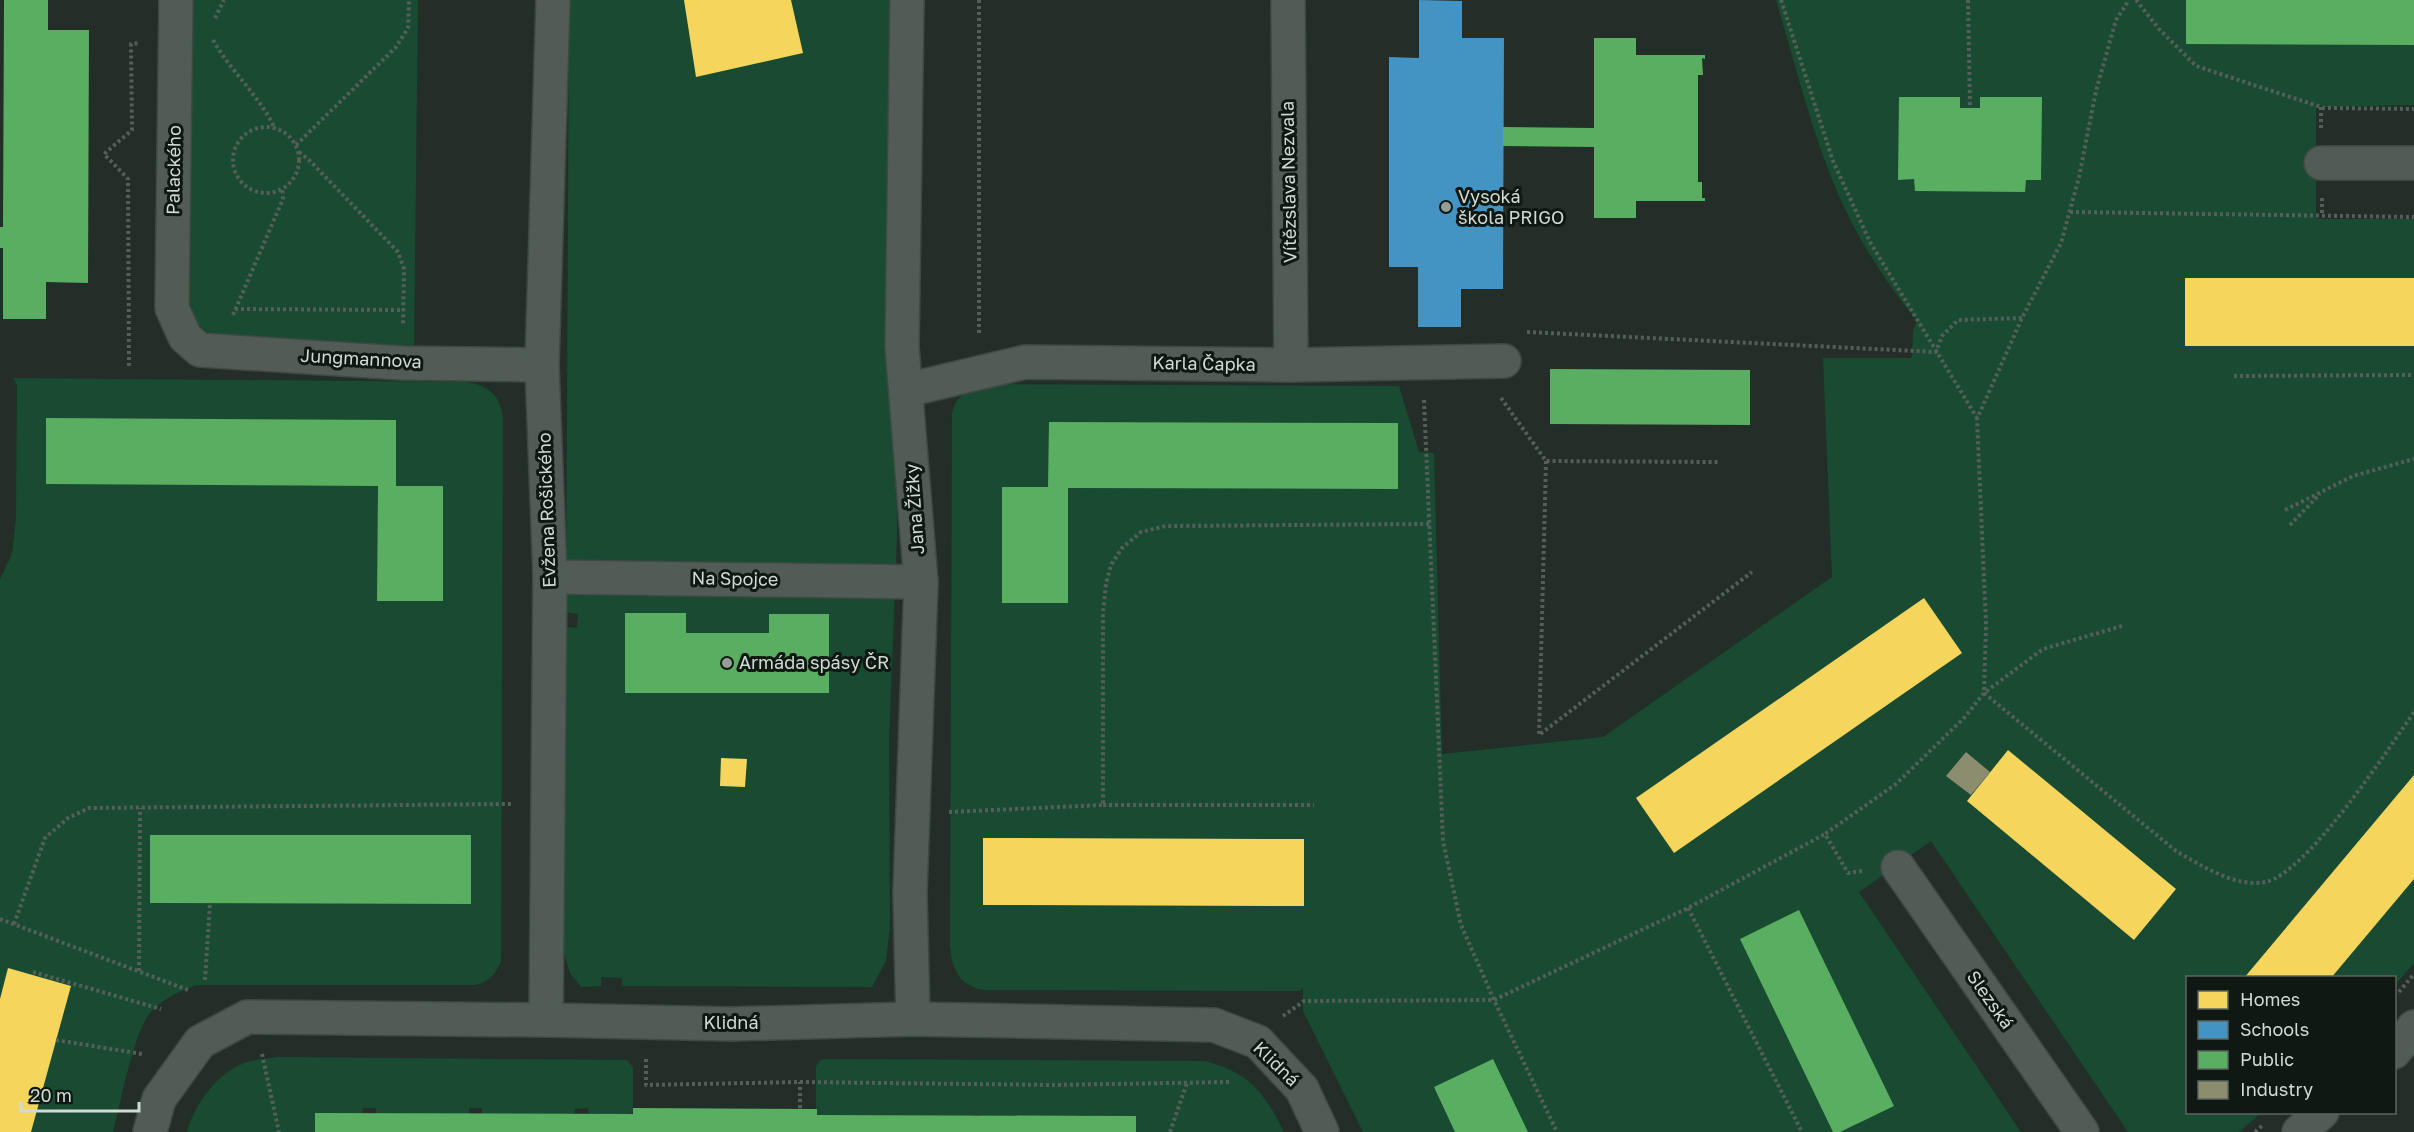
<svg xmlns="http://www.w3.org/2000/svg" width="2414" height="1132" font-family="'Golos Text',sans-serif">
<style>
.green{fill:#184b31}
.homes{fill:#f6d55c}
.schools{fill:#4393c3}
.public{fill:#5aae61}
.industry{fill:#8c8c6e}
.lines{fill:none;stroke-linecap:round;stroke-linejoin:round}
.minor-casing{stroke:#3f4943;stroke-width:36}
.path{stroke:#555f59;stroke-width:4;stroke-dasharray:3 3;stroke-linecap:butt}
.minor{stroke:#505c55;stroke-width:33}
.poi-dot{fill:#929f97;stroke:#0f1812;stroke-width:2}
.labels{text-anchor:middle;stroke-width:6;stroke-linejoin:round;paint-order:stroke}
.street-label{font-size:18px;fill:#cfdcd4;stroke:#0f1812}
.poi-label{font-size:18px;fill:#cfdcd4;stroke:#0f1812;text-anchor:start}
</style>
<rect width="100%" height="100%" fill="#222e27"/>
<!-- green -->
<g class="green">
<path d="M 188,0 L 418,0 L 414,353 L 226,348 L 197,323 L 183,283 Z"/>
<path d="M 569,0 L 896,0 L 897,536 L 889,741 L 890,926 L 886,961 L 872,987 L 622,986 L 622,978 L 601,977 L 601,986 L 581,987 L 570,973 L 564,953 L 563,684 L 566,627 L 577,628 L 578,614 L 567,612 L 566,622 Z"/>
<path d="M 1776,0 L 2414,0 L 2414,105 L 2326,107 L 2316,104 L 2316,219 L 2414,219 L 2414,963 L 2395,985 L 2394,978 L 2188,978 L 2188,1112 L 2261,1113 L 2239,1132 L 2128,1132 L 1931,841 L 1859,892 L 2021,1132 L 1363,1132 L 1303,1011 L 1303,987 L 1300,991 L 983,990 C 959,985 952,969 950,946 L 952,414 C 955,396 967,391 982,384 L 1399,386 L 1419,452 L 1434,453 L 1442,754 L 1603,737 L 1832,577 L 1823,358 L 1912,358 L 1913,331 L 1917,321 C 1889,286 1864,249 1845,209 C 1814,143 1797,70 1776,0 Z"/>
<path d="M 13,378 L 467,382 C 490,386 501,396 503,420 L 501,961 C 496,974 489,982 475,985 L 197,985 C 179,991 159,1000 147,1017 C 132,1041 121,1102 113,1132 L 0,1132 L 0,579 L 12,554 L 16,518 L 17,385 Z"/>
<path d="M 279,1057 L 627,1060 L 633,1067 L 633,1111 L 631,1114 L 589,1116 L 588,1108 L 575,1109 L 574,1115 L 482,1116 L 482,1108 L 469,1108 L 469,1116 L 376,1115 L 376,1108 L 363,1108 L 362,1115 L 315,1115 L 315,1132 L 187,1132 C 195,1102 220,1069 251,1061 C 260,1059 270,1058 279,1057 Z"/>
<path d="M 825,1059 L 1205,1061 C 1250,1073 1264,1092 1284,1132 L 1136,1132 L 1088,1118 L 1087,1115 L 1074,1116 L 1074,1117 L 981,1117 L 980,1115 L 970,1115 L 969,1117 L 861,1115 L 816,1117 L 816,1066 L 820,1060 Z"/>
</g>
<!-- homes -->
<g class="homes">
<path d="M 684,0 L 791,0 L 803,53 L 696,77 Z"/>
<rect x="2185" y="278" width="229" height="68"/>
<path d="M 1924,598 L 1962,653 L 1674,853 L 1636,798 Z"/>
<path d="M 2008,750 L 2176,889 L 2134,940 L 1967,801 Z"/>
<path d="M 721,758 L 747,759 L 745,787 L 720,786 Z"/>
<path d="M 2414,775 L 2414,879 L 2331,978 L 2244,978 Z"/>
<path d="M 983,838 L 1304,839 L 1304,906 L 983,905 Z"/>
<path d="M 8,968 L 71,986 L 31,1132 L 0,1132 L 0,999 Z"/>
</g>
<!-- schools -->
<path class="schools" d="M 1419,0 L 1462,1 L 1462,38 L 1504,38 L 1503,289 L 1461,289 L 1461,327 L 1418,327 L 1418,267 L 1389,267 L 1389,57 L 1419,58 Z"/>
<!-- public -->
<g class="public">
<path d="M 4,0 L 48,0 L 48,30 L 89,30 L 88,283 L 46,282 L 46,319 L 3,319 L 3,248 L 0,248 L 0,227 L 3,227 Z"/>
<path d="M 2186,0 L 2414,0 L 2414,45 L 2186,44 Z"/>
<path d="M 1594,38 L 1636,38 L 1636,55 L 1705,55 L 1705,59 L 1702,58 L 1703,75 L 1698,75 L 1698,182 L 1702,182 L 1702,198 L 1705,198 L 1705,201 L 1636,201 L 1636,218 L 1594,218 L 1594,147 L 1503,146 L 1503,127 L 1594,128 Z"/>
<path d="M 1899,97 L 1960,97 L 1960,108 L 1980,108 L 1980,97 L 2042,97 L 2041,180 L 2026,180 L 2025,192 L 1915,191 L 1914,179 L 1898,180 Z"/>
<path d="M 1550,369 L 1750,370 L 1750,425 L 1550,424 Z"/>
<path d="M 46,418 L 396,420 L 396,486 L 443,486 L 443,601 L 377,601 L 378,486 L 46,484 Z"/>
<path d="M 1049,422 L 1398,423 L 1398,489 L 1068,488 L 1068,603 L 1002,603 L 1002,487 L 1048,487 Z"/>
<path d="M 625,613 L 686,613 L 686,633 L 769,633 L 769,614 L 829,614 L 829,693 L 625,693 Z"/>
<path d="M 150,835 L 471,835 L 471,904 L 150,903 Z"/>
<path d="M 1799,910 L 1894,1106 L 1840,1132 L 1833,1132 L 1740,939 Z"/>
<path d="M 1493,1059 L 1528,1132 L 1455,1132 L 1434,1087 Z"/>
<path d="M 633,1108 L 817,1109 L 817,1115 L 1136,1116 L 1136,1132 L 315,1132 L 315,1113 L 633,1114 Z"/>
</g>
<!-- industry -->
<path class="industry" d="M 1966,752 L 1990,772 L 1971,795 L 1946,776 Z"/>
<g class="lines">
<defs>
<g id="minor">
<path d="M 176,0 L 172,308 L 185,337 L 200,350 L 402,363 L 542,365"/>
<path d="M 907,0 L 902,347 L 921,582 L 910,893 L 913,1019"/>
<path d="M 1288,0 L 1291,365"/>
<path d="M 2321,163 L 2414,163"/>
<path d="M 907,390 L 1025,362 L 1291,365 L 1504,361"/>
<path d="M 550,577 L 921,582"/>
<path d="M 1898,867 L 2082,1132"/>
<path d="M 546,1020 L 550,577 L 542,365 L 553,0"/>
<path d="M 2394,1052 L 2414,1027"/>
<path d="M 150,1132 L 159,1099 L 200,1042 L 247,1017 L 546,1020 L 732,1024 L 913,1019 L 1214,1025 L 1258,1042 L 1302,1089 L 1322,1132"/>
<path d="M 2299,1132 L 2322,1112"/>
</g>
</defs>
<!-- minor casing -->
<use href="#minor" class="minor-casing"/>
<!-- path -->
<g class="path">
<path d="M 979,0 L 979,335"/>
<path d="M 1781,0 L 1833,161 L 1870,242 L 1977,418"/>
<path d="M 1968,0 L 1970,108"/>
<path d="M 2136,0 L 2159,29 L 2196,66 L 2324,108 L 2414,109"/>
<path d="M 215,18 L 224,0"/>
<path d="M 213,40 C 231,72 260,96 275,129"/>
<path d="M 2321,107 L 2321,128"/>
<circle cx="266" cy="160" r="33"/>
<path d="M 296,145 L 396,47 L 408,28 L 409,0"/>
<path d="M 299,152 L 310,161 L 398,252 L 404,269 L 403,326"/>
<path d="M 2322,198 L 2322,216"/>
<path d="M 2070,212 L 2414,217"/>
<path d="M 235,309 L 404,310"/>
<path d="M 233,315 L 283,199 L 282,189"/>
<path d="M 1527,332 L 1936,352 L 1942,336 L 1958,320 L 2022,318"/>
<path d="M 129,366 L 128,179 L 104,154 L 132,130 L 131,44 L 140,43"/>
<path d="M 2234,376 L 2414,375"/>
<path d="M 1501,398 L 1546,461 L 1718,462"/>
<path d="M 1424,400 L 1443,841 L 1461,925 L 1494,1000 L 1557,1132"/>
<path d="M 1546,461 L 1539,735 L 1752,572"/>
<path d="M 2285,510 L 2353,476 L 2414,459"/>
<path d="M 2290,525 L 2320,494"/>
<path d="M 2122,626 L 2043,649 L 1984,693 L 2176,851 C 2200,865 2236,888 2265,882 C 2307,874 2388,749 2414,712"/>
<path d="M 1103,805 L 1314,805"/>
<path d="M 949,812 L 1103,805 L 1103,613 L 1106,584 L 1111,565 L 1122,548 L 1141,532 L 1166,526 L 1430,524"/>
<path d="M 1862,871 L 1848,873 L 1825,834 L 1896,784 L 1964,718 L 1984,693 L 1986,625 L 1977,419 L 2022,318 L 2061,243 L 2079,177 L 2096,91 L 2116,20 L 2129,0"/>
<path d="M 1688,908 L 1802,1132"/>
<path d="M 0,919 L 188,990"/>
<path d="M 14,924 L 45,838 L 68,818 L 89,808 L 513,804"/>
<path d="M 139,971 L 140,808"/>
<path d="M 33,972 L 161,1009"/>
<path d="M 205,980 L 210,903"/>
<path d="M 2399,992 L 2414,974"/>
<path d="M 1283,1016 L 1304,1001 L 1494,1000 L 1688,908 L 1825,834"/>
<path d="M 56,1040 L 142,1054"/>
<path d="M 262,1054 L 279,1132"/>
<path d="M 646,1059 L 646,1085 L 800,1082 L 1054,1085 L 1231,1082"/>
<path d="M 800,1108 L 800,1082"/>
<path d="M 1170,1132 L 1187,1083"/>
<path d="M 2255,1132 L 2263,1125"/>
</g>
<!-- minor -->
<use href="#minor" class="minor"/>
</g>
<!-- markers -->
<g class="poi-dot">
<circle cx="1446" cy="207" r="6"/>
<circle cx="727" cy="663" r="6"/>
</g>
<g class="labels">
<!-- street labels -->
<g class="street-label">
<text transform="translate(174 170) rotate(-89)" y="6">Palackého</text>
<text transform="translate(1289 182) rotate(-91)" y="6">Vítězslava Nezvala</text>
<text transform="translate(361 359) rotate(3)" y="6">Jungmannova</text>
<text transform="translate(1204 364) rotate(1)" y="6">Karla Čapka</text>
<text transform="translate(915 509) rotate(-94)" y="6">Jana Žižky</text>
<text transform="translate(547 510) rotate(-92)" y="6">Evžena Rošického</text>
<text transform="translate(735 579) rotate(1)" y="6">Na Spojce</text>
<text transform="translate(1990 1000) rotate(55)" y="6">Slezská</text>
<text x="731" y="1029">Klidná</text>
<text transform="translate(1276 1064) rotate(44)" y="6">Klidná</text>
</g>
<!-- poi labels -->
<g class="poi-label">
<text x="1458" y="203">Vysoká<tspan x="1458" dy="21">škola PRIGO</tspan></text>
<text x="739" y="669">Armáda spásy ČR</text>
</g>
</g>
<!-- legend -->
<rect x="2186" y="976" width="210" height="138" fill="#0f1812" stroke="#5c6660" stroke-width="1.5"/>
<rect x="2198" y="991" width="30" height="18" fill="#f6d55c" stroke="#5c6660" stroke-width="1.5"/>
<text x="2240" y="1006" font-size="18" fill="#cfdcd4">Homes</text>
<rect x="2198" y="1021" width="30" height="18" fill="#4393c3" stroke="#5c6660" stroke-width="1.5"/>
<text x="2240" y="1036" font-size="18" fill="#cfdcd4">Schools</text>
<rect x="2198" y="1051" width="30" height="18" fill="#5aae61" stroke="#5c6660" stroke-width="1.5"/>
<text x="2240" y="1066" font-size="18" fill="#cfdcd4">Public</text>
<rect x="2198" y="1081" width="30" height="18" fill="#8c8c6e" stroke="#5c6660" stroke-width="1.5"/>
<text x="2240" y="1096" font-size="18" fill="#cfdcd4">Industry</text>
<!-- scale -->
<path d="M21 1102v9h118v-9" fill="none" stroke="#cfdcd4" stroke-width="3"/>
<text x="30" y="1102" font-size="18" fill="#cfdcd4" stroke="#0f1812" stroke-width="4.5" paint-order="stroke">20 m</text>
</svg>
